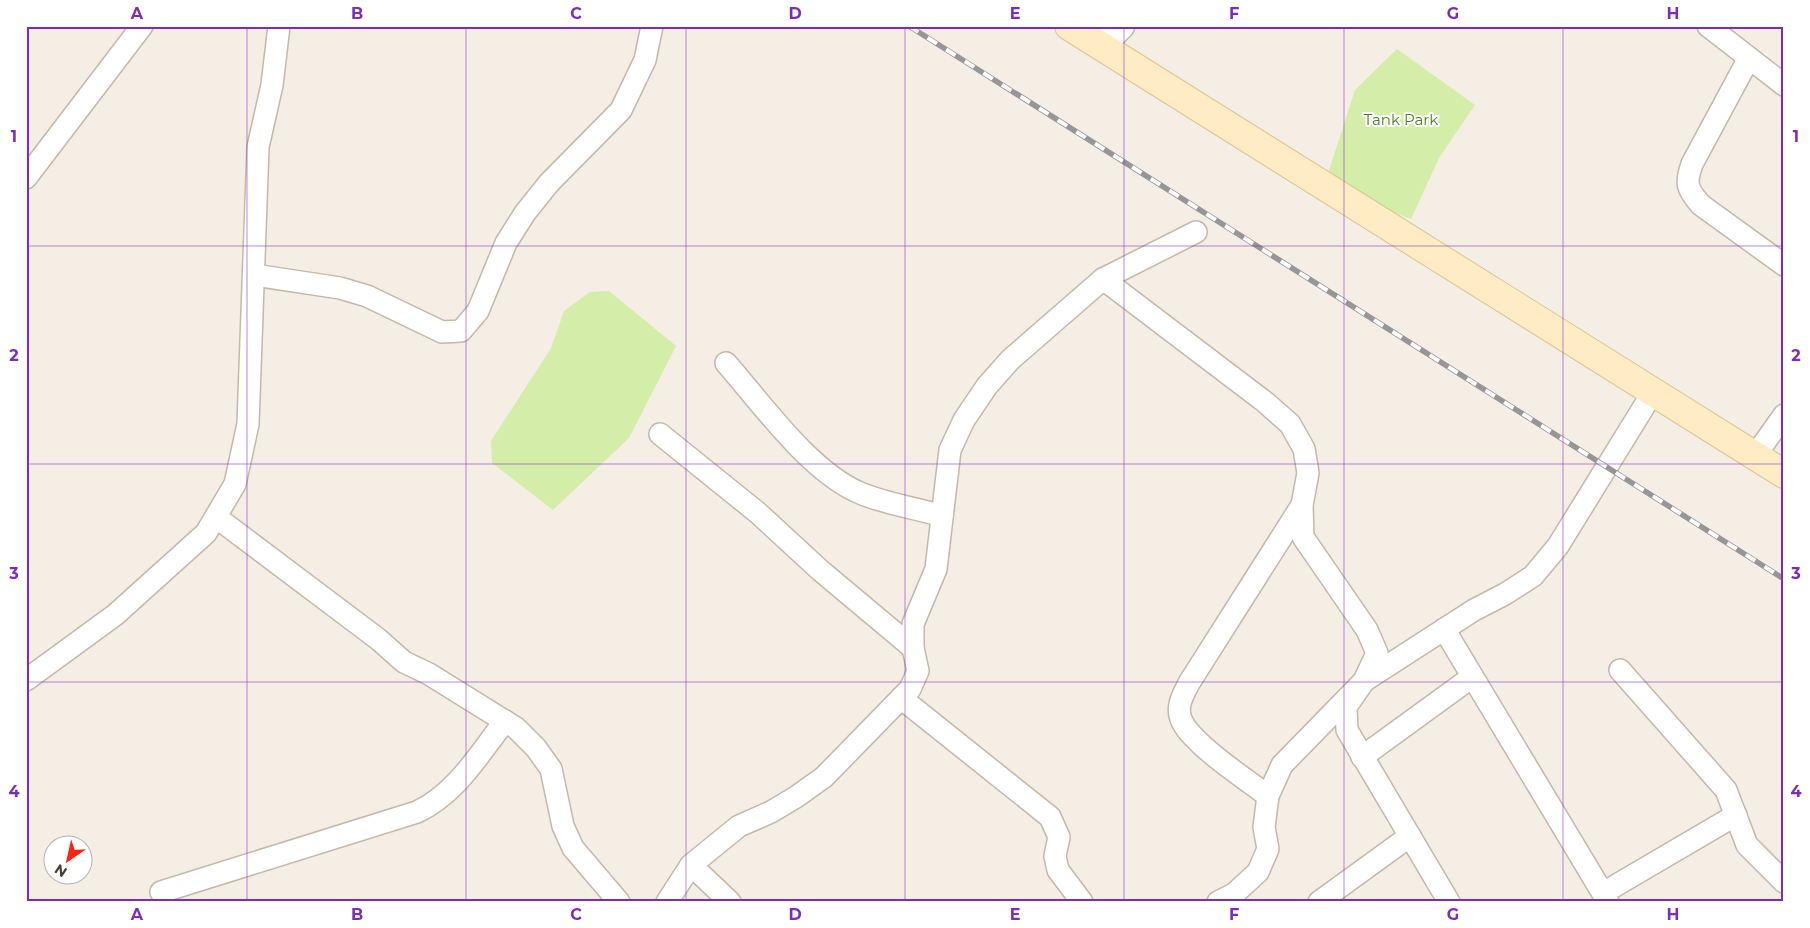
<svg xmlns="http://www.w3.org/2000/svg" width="1810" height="928" font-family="Montserrat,sans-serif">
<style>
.green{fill:#d4eda9}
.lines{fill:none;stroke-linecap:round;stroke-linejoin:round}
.minor-casing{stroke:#c4b8a9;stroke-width:24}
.tertiary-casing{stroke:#c4b8a9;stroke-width:29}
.secondary-casing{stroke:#dcc391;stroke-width:30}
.minor{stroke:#fff;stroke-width:21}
.tertiary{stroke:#fff;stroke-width:26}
.secondary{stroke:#ffecc4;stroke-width:28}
.rail-casing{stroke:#969696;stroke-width:5.5}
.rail{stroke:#fff;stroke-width:4;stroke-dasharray:11;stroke-linecap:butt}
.grid{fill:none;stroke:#7b2cbf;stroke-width:1;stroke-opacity:0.55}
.labels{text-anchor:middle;stroke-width:4;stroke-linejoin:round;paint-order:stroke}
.park-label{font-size:15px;fill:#4c8020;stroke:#fff}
.neatline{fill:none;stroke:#7b2cbf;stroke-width:2}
.grid-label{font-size:16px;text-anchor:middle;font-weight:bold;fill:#7b2cbf}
</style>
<rect width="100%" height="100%" fill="#f4eee5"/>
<!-- green -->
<g class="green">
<path d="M 1397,49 L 1475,105 L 1439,158 L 1411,219 L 1324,186 L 1355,90 Z"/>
<path d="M 609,291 L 676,346 L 629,438 L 553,510 L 492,463 L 491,441 L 551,348 L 564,311 L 590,292 Z"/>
</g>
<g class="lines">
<defs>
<g id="minor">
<path d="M 1708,26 L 1784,85"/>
<path d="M 1749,58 L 1692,164 C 1685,184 1687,189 1701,205 L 1784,265"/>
<path d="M 26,178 L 142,26"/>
<path d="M 254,275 L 340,288 L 367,296 L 442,332 L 461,331 L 478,311 L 506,243 L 525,213 L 549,183 L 621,110 L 645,60 L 652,26"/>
<path d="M 1103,279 L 1265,402 L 1290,424 L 1304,449 L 1308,473 L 1302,505 L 1303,537 L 1367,630 L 1377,653 L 1364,681 L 1346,707 L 1347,730 L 1449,902"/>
<path d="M 726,363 C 762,404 810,472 860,493 C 886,504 916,508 942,516"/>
<path d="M 660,434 L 758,513 L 821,571 L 913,648"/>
<path d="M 1755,456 L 1784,415"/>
<path d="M 216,517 L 378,639 L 404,662 L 429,674 L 516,728 L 536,748 L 551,769 L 563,826 L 573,848 L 619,902"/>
<path d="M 1444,629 L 1608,902"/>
<path d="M 1620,670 L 1726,790 L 1747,845 L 1784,882"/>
<path d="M 26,680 L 115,615 L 206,533 L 235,484 L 248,424 L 258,147 L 272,85 L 279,26"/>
<path d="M 901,698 L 1050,817 L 1059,837 L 1055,856 L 1058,870 L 1082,902"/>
<path d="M 1362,757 L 1472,677"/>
<path d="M 1268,796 C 1247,780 1189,742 1181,719 C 1176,706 1183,695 1189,683 L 1302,505"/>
<path d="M 691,865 L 730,902"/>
<path d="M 161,892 L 417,812 C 456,794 479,754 505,721"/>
<path d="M 1603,893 L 1736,815"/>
<path d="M 667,902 L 691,865 L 739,826 L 771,812 L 796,797 L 824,777 L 910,689 L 918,671 L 913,648 L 913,624 L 936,569 L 950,450 L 964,420 L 987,386 L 1010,360 L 1103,279 L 1196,232"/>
<path d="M 1218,902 L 1234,894 L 1258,872 L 1268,849 L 1264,827 L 1268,796 L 1282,765 L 1364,681 L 1474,610 L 1505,594 L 1533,576 L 1558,546 L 1653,392"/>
<path d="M 1319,902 L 1410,836"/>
</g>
<path id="tertiary" d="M 1101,46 L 1121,26"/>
<path id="secondary" d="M 1069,26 L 1784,474"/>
</defs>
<!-- minor casing -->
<use href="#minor" class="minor-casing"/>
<!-- tertiary casing -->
<use href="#tertiary" class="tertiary-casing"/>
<!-- secondary casing -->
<use href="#secondary" class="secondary-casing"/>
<!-- minor -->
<use href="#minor" class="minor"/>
<!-- tertiary -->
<use href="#tertiary" class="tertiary"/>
<!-- secondary -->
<use href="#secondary" class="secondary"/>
<defs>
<path id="rail" d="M 909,26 L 1784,579"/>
</defs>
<!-- rail casing -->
<use href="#rail" class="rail-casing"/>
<!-- rail -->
<use href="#rail" class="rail"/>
</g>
<!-- grid -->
<path class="grid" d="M 247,26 L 247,902M 466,26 L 466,902M 686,26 L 686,902M 905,26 L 905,902M 1124,26 L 1124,902M 1344,26 L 1344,902M 1563,26 L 1563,902M 26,246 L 1784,246M 26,464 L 1784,464M 26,682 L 1784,682"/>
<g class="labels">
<!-- park labels -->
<g class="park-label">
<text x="1401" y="125">Tank Park</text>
</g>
</g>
<!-- border -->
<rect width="1810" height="928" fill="none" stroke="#ffffff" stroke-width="55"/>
<!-- north arrow -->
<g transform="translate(68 860) rotate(214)"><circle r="24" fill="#ffffff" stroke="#b5b2ae"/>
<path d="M0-4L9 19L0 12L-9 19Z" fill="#ff2211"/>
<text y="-8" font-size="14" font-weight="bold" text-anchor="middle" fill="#473e34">N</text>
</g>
<rect x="28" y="28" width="1754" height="872" class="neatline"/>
<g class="grid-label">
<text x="137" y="19">A</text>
<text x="357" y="19">B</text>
<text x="576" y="19">C</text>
<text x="795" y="19">D</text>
<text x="1015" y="19">E</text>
<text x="1234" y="19">F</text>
<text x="1453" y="19">G</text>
<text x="1673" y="19">H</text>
<text x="14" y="142">1</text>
<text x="1796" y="142">1</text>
<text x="14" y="361">2</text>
<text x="1796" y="361">2</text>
<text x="14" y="579">3</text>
<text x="1796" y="579">3</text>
<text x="14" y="797">4</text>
<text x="1796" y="797">4</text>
<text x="137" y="920">A</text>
<text x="357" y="920">B</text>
<text x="576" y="920">C</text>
<text x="795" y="920">D</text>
<text x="1015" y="920">E</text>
<text x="1234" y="920">F</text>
<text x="1453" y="920">G</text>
<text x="1673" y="920">H</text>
</g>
</svg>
